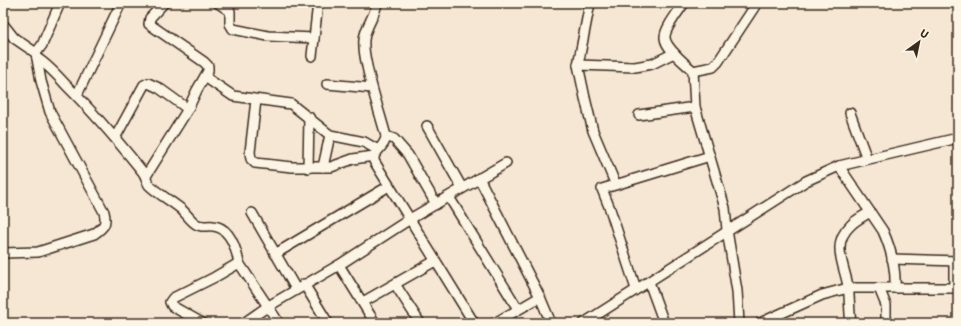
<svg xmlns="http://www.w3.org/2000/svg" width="961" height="326" font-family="'Shantell Sans',sans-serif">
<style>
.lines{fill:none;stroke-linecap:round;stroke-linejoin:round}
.minor-casing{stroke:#3b2a1e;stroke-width:12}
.minor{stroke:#fcf5e5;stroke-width:9}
</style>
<rect width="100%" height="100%" fill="#f6e7d4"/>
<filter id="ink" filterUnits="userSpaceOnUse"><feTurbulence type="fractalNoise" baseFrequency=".025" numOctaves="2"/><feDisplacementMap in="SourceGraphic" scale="8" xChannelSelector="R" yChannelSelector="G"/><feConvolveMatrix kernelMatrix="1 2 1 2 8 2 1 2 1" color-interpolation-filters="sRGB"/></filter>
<g filter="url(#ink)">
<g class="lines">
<defs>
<g id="minor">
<path d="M 218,3 L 230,11 L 230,24 L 233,29 L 268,36 L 314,38"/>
<path d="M 377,3 C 375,17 365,26 364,40 C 363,51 366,61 368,71 C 373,93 380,114 386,136 C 386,144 378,149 374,156 L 374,161 L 474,323"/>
<path d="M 590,3 L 578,65 L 585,98 L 593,131 L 615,183"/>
<path d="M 684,3 C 679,11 664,29 665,38 C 666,49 685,63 693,71 L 695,107 L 725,208 L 727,230 L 737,291 L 739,323"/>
<path d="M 3,24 L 14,38 L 36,53 L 41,81 L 50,112 L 104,212 C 107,224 104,227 94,234 L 38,252 L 3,253"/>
<path d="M 36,53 L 42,45 L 60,3"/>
<path d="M 312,56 L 318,3"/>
<path d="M 37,58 C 48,65 57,75 66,85 C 93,112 118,141 142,171 C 146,175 146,181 149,185 C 157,193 171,201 181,209 C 186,213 190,220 196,224 C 202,228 207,225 213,226 C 230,227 236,248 239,263 L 279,323"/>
<path d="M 578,65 L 635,67 L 652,64 L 674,53"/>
<path d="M 693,71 L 713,67 L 718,62 L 757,3"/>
<path d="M 205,77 L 233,96 L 291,104 L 330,135 L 364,142 L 378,150"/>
<path d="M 327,84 L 372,88"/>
<path d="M 77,95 L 121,3"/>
<path d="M 256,100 L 250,152 L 251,159 L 255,163 L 292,167 L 331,167 L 353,159 L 374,156"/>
<path d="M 850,113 L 867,159"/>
<path d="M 639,115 L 695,107"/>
<path d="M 427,126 L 462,188"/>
<path d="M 386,136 L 394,139 L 408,155 L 436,204"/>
<path d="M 115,138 L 144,85 L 148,83 L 159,88 L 188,109"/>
<path d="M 839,166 L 883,231 C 891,249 896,269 895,288"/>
<path d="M 323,167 L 330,135"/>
<path d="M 308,168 L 309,117"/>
<path d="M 146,176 L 188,109 L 197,90 L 208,71 L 208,66 L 204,62 L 149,24 L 150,18 L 164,3"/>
<path d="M 479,178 L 540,297 L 551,323"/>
<path d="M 449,197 L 518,309"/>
<path d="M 252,213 L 296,289"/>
<path d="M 275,254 L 389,186"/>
<path d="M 892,259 L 958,261"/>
<path d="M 954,261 L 954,288"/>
<path d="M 339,265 L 375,323"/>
<path d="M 649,282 L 664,323"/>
<path d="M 304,284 L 328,323"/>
<path d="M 395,284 L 420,323"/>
<path d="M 879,288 L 886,305 L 886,323"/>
<path d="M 636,289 L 610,209 L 602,189 L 710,156"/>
<path d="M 363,302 L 435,261"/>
<path d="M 202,323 L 172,306 L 170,302 L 173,298 L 215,277 L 239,263"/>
<path d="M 244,323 L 267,307 L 339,265 L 410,219 L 506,163"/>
<path d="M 495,323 L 540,297"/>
<path d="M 584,323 L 806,181 L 839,166 L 958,138"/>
<path d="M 760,323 L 822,295 L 848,288 L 958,288"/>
<path d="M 851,323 C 849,311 850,298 848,286 C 844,264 831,244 850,226 C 855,220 864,216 870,212"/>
</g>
</defs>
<!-- minor casing -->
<use href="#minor" class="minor-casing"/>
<!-- minor -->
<use href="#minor" class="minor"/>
</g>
</g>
<!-- margin -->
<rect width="961" height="326" fill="none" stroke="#fcf5e5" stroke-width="16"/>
<rect x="8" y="8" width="945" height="310" fill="none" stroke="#3b2a1e" stroke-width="1.5" filter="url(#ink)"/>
<!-- north arrow -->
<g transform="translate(919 42) rotate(33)" stroke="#fcf5e5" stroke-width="3" paint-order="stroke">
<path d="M0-3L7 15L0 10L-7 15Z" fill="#3b2a1e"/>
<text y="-6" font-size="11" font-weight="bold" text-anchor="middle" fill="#3b2a1e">U</text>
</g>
</svg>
